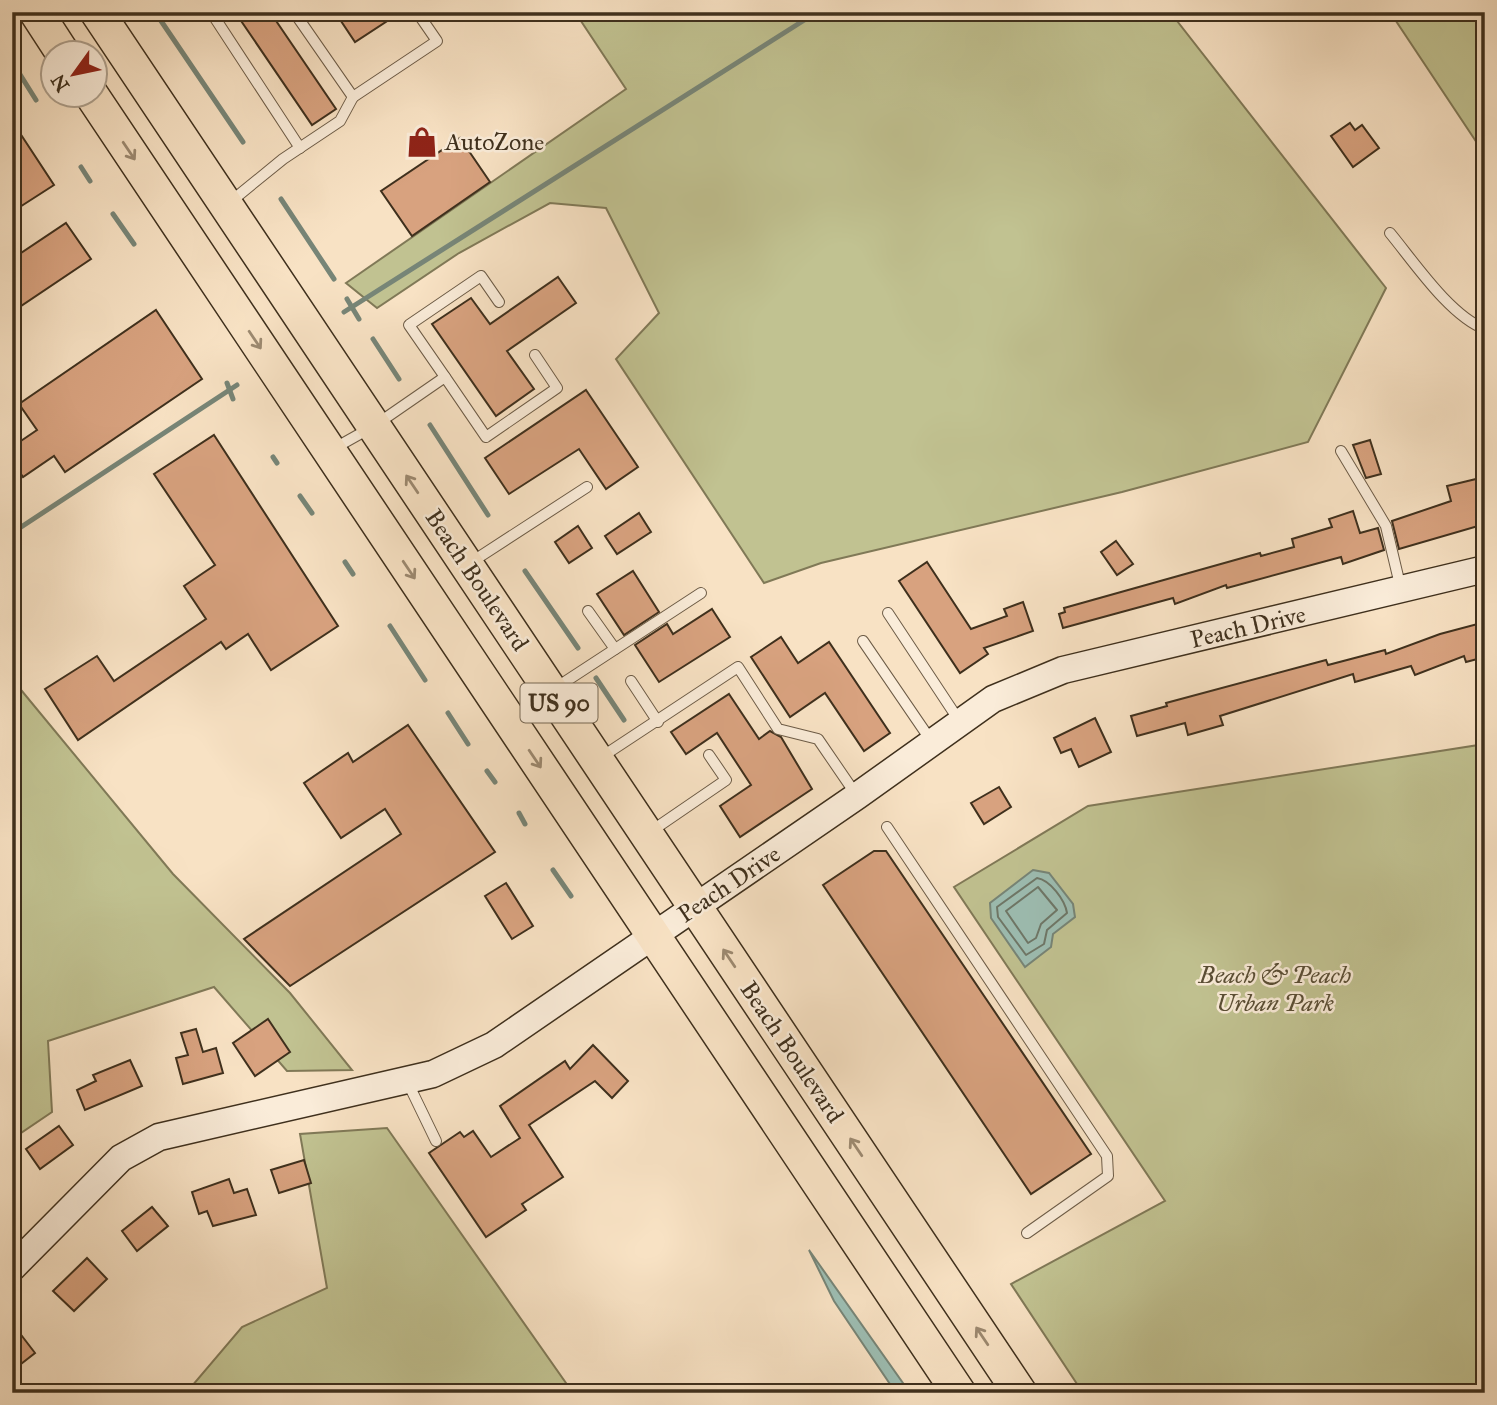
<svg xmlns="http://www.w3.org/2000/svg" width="1497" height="1405" font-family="'IM FELL Great Primer',serif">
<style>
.green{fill:#c1c291;stroke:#807957;stroke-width:2}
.water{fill:#9dbeb3;stroke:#778577;stroke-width:2}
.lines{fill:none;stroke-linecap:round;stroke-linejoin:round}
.shore{stroke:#6e7768;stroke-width:2}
.stream{stroke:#778577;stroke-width:5}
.building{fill:#d8a27f;stroke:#3f301d;stroke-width:2}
.lane-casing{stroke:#6d5c47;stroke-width:12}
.secondary-casing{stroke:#3f301d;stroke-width:29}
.highway-casing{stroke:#3f301d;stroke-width:36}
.lane{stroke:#faecd9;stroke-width:10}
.secondary{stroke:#faecd9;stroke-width:26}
.highway{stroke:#f8e2c4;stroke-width:33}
.oneway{stroke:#9c8970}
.labels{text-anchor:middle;stroke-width:5;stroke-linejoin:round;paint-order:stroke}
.shield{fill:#faecd9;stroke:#776855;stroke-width:2}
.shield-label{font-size:23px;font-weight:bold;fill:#3f301d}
.poi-label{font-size:24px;fill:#3f301d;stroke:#faecd9;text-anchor:start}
.street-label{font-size:24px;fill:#3f301d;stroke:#faecd9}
.park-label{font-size:24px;font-style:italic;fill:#594d34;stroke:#faecd9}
</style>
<rect width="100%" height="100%" fill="#f8e2c4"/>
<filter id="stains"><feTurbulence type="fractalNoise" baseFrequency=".00286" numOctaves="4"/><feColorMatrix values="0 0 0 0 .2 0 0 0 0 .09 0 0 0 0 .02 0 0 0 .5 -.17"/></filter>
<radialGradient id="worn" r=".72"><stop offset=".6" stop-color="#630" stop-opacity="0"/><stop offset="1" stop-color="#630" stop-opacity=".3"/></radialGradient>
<!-- green -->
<g class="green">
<path d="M 575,12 L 1170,12 L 1386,288 L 1308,442 L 1122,492 L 821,563 L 764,583 L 616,359 L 659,313 L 606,208 L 550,203 L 459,253 L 377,308 L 346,283 L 626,89 Z"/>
<path d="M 1390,12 L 1485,12 L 1485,155 Z"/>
<path d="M 12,679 L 173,874 L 290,993 L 352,1070 L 287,1071 L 214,987 L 48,1041 L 52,1112 L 12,1139 Z"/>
<path d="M 1485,744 L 1485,1393 L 1083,1393 L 1011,1284 L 1165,1201 L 954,887 L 1088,806 Z"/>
<path d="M 387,1128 L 573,1393 L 186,1393 L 242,1327 L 327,1288 L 300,1134 Z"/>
</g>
<!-- water -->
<g class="water">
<path d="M 1033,870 L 1049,873 L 1073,904 L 1075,917 L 1053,934 L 1051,947 L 1025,967 L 991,918 L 990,903 Z"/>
<path d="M 809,1250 L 910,1393 L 896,1393 L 834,1301 Z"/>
</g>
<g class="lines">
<!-- shore -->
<g class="shore">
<path d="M 1037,878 C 1050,880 1065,900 1067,913 L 1047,930 L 1044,944 L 1026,955 L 998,917 L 997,907 Z"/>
<path d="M 1038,887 L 1057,910 L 1041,924 L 1036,938 L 1028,943 L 1006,911 Z"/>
</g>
<!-- stream -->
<g class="stream">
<path d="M 155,12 L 243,142"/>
<path d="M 16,68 L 36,100"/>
<path d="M 81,167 L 90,181"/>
<path d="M 281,199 L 334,279"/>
<path d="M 113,214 L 134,244"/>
<path d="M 347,299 L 359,319"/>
<path d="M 344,312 L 817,12"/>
<path d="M 373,339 L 399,379"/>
<path d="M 227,383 L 233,399"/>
<path d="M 430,425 L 488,515"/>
<path d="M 273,457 L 277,463"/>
<path d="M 300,496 L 312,513"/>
<path d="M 12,533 L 237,385"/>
<path d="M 345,562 L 353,574"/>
<path d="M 525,571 L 578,648"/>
<path d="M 390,626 L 425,680"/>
<path d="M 596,678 L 624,720"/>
<path d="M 448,713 L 468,744"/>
<path d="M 487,771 L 495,782"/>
<path d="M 519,813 L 525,824"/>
<path d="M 553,870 L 571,896"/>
</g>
</g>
<!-- building -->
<g class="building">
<path d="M 235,12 L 270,12 L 336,109 L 312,125 Z"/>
<path d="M 335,12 L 401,12 L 355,42 Z"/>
<path d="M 12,121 L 54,185 L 12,212 Z"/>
<path d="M 1350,123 L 1355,130 L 1362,125 L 1379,148 L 1353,167 L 1331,136 Z"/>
<path d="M 460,138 L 490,182 L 412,236 L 381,191 Z"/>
<path d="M 66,223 L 91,259 L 12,312 L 12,259 Z"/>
<path d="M 558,277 L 576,303 L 507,351 L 534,389 L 496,416 L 432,324 L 471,298 L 490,324 Z"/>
<path d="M 156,310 L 202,379 L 65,472 L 54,456 L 23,477 L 12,461 L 12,447 L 37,430 L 19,404 Z"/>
<path d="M 586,390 L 638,467 L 606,489 L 579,449 L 509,494 L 485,458 Z"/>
<path d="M 214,435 L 338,626 L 271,670 L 248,634 L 226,649 L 221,642 L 78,740 L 45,689 L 97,656 L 114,681 L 206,619 L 184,586 L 215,565 L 154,474 Z"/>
<path d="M 1370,440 L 1381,474 L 1366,478 L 1353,445 Z"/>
<path d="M 1476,479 L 1482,503 L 1485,502 L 1485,524 L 1399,549 L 1392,521 L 1451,501 L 1447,486 Z"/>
<path d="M 1353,511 L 1360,533 L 1378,528 L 1384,550 L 1343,564 L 1341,557 L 1227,588 L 1226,585 L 1175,604 L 1173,598 L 1063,628 L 1059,614 L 1065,612 L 1064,608 L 1260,553 L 1261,556 L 1294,547 L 1292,539 L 1332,527 L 1329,519 Z"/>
<path d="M 639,513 L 651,532 L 617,554 L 605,536 Z"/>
<path d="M 578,526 L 592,548 L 569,563 L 555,542 Z"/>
<path d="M 1116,541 L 1133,564 L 1117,575 L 1101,552 Z"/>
<path d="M 927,562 L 971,629 L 1007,616 L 1004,609 L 1023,602 L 1033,631 L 984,648 L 988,654 L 960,673 L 899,581 Z"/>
<path d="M 633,571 L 659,612 L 624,635 L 597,594 Z"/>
<path d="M 712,609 L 730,637 L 659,682 L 635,645 L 667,624 L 673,634 Z"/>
<path d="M 1485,622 L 1485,657 L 1466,662 L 1464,656 L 1415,675 L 1411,666 L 1355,682 L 1353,674 L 1220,716 L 1223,725 L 1188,735 L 1185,723 L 1137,736 L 1131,716 L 1167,706 L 1166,703 L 1326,660 L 1328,665 L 1385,650 L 1386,654 L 1440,634 Z"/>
<path d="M 781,637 L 798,663 L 829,642 L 890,733 L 864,751 L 825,693 L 790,717 L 751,657 Z"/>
<path d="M 729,694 L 759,739 L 770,731 L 781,737 L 812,789 L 740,837 L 720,806 L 751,785 L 717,733 L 686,754 L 671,732 Z"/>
<path d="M 1095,718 L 1111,752 L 1079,767 L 1071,749 L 1061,753 L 1054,738 Z"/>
<path d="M 408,725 L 495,852 L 290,986 L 244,939 L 401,834 L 385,809 L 341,838 L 304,783 L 348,753 L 353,762 Z"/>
<path d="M 999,787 L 1011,807 L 984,824 L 971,803 Z"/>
<path d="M 874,851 L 886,851 L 1091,1154 L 1031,1194 L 823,885 Z"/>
<path d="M 506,883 L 533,926 L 512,939 L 485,896 Z"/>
<path d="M 268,1019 L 290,1052 L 255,1076 L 233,1043 Z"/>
<path d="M 196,1029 L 203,1052 L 216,1048 L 223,1073 L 183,1084 L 176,1058 L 188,1055 L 181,1033 Z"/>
<path d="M 593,1045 L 628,1081 L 612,1098 L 595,1081 L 529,1125 L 563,1177 L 522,1204 L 526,1210 L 486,1237 L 429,1153 L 460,1132 L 464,1137 L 473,1131 L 491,1157 L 520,1138 L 500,1106 L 565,1061 L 570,1069 Z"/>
<path d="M 130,1060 L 142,1086 L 85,1110 L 77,1090 L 96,1081 L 93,1075 Z"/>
<path d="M 59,1126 L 73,1145 L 40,1169 L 26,1149 Z"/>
<path d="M 304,1160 L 311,1183 L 279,1193 L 271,1170 Z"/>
<path d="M 229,1179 L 234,1193 L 247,1189 L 256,1215 L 213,1226 L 207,1211 L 199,1214 L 192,1192 Z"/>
<path d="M 152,1207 L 168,1226 L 137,1251 L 122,1231 Z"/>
<path d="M 87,1258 L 107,1279 L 74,1311 L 53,1291 Z"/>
<path d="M 12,1323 L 35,1353 L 12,1371 Z"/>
</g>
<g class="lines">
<defs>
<g id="lane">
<path d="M 211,12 L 300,148"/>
<path d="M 353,97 L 437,41 L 417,12"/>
<path d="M 229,203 L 283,159 L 340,121 L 353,97 L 294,12"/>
<path d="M 1390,233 C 1414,262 1450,316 1485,329"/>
<path d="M 445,377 L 409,325 L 481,276 L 499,302"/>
<path d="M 333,449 L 374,426 L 445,377 L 486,437 L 557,388 L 535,355"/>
<path d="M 1341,451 L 1386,526 L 1401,589"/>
<path d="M 470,563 L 587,487"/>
<path d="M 588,611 L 615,649"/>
<path d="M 888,613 L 960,722"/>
<path d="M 863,641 L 932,742"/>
<path d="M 631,681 L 658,722"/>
<path d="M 554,689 L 701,593"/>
<path d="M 600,758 L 738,667 L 778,729 L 818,739 L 857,796"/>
<path d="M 887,827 L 1107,1156 L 1108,1176 L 1027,1233"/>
<path d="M 650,832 L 726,780 L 709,755"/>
<path d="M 407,1081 L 436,1141"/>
</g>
<path id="secondary" d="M 12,1268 L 121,1158 L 159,1137 L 433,1074 L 494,1045 L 857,796 L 993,699 L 1063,670 L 1485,569"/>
<g id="highway">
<path d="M 36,12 L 62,52"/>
<path d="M 97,12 L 1020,1393"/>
<path d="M 91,94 L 959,1393"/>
</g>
</defs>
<!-- lane casing -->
<use href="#lane" class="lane-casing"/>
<!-- secondary casing -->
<use href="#secondary" class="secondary-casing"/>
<!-- highway casing -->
<use href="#highway" class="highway-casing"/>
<!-- lane -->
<use href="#lane" class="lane"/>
<!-- secondary -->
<use href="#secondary" class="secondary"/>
<!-- highway -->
<use href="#highway" class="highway"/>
</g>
<!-- one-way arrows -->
<defs><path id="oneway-shaft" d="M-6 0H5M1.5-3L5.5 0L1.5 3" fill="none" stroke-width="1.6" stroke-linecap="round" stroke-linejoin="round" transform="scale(1.75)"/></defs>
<g class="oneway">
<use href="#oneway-shaft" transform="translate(129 151) rotate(56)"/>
<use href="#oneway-shaft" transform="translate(255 340) rotate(56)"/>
<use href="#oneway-shaft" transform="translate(412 484) rotate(-124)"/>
<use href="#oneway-shaft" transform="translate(409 570) rotate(56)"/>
<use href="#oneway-shaft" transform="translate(535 759) rotate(56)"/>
<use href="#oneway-shaft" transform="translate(729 958) rotate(-124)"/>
<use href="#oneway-shaft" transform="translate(856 1147) rotate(-124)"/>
<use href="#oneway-shaft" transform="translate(982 1336) rotate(-124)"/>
</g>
<!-- icons -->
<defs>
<symbol id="shop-bare" viewBox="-9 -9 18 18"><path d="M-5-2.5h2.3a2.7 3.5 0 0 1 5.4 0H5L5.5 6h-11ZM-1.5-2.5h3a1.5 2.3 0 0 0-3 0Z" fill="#8f2418" stroke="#faecd9" stroke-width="2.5" paint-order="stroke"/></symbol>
</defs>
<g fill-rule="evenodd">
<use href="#shop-bare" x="400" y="120" width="44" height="44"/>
</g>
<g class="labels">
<!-- shield labels -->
<rect class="shield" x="520.5" y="683.5" width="77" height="39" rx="5"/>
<g class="shield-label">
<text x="559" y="711">US 90</text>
</g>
<!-- poi labels -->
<g class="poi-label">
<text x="445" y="150">AutoZone</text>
</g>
<!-- street labels -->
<g class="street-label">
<text transform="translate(477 580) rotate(56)" y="8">Beach Boulevard</text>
<text transform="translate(1248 627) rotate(-13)" y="8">Peach Drive</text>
<text transform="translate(729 884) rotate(-34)" y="8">Peach Drive</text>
<text transform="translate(792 1052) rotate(56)" y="8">Beach Boulevard</text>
</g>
<!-- park labels -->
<g class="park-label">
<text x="1275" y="983">Beach &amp; Peach<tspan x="1275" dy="28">Urban Park</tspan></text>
</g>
</g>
<!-- margin -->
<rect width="1497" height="1405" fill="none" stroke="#f8e2c4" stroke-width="42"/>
<rect x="14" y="14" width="1469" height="1377" fill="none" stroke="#3f301d" stroke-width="3.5"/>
<rect x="21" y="21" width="1455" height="1363" fill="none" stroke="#3f301d" stroke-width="2"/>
<!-- north arrow -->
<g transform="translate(74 74) rotate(237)"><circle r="33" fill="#faecd9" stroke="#afa18e" stroke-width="2"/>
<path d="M0-5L12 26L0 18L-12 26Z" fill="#8f2418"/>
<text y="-10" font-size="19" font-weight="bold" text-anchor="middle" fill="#3f301d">N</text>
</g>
<rect width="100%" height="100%" filter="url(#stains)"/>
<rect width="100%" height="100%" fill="url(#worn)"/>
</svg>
